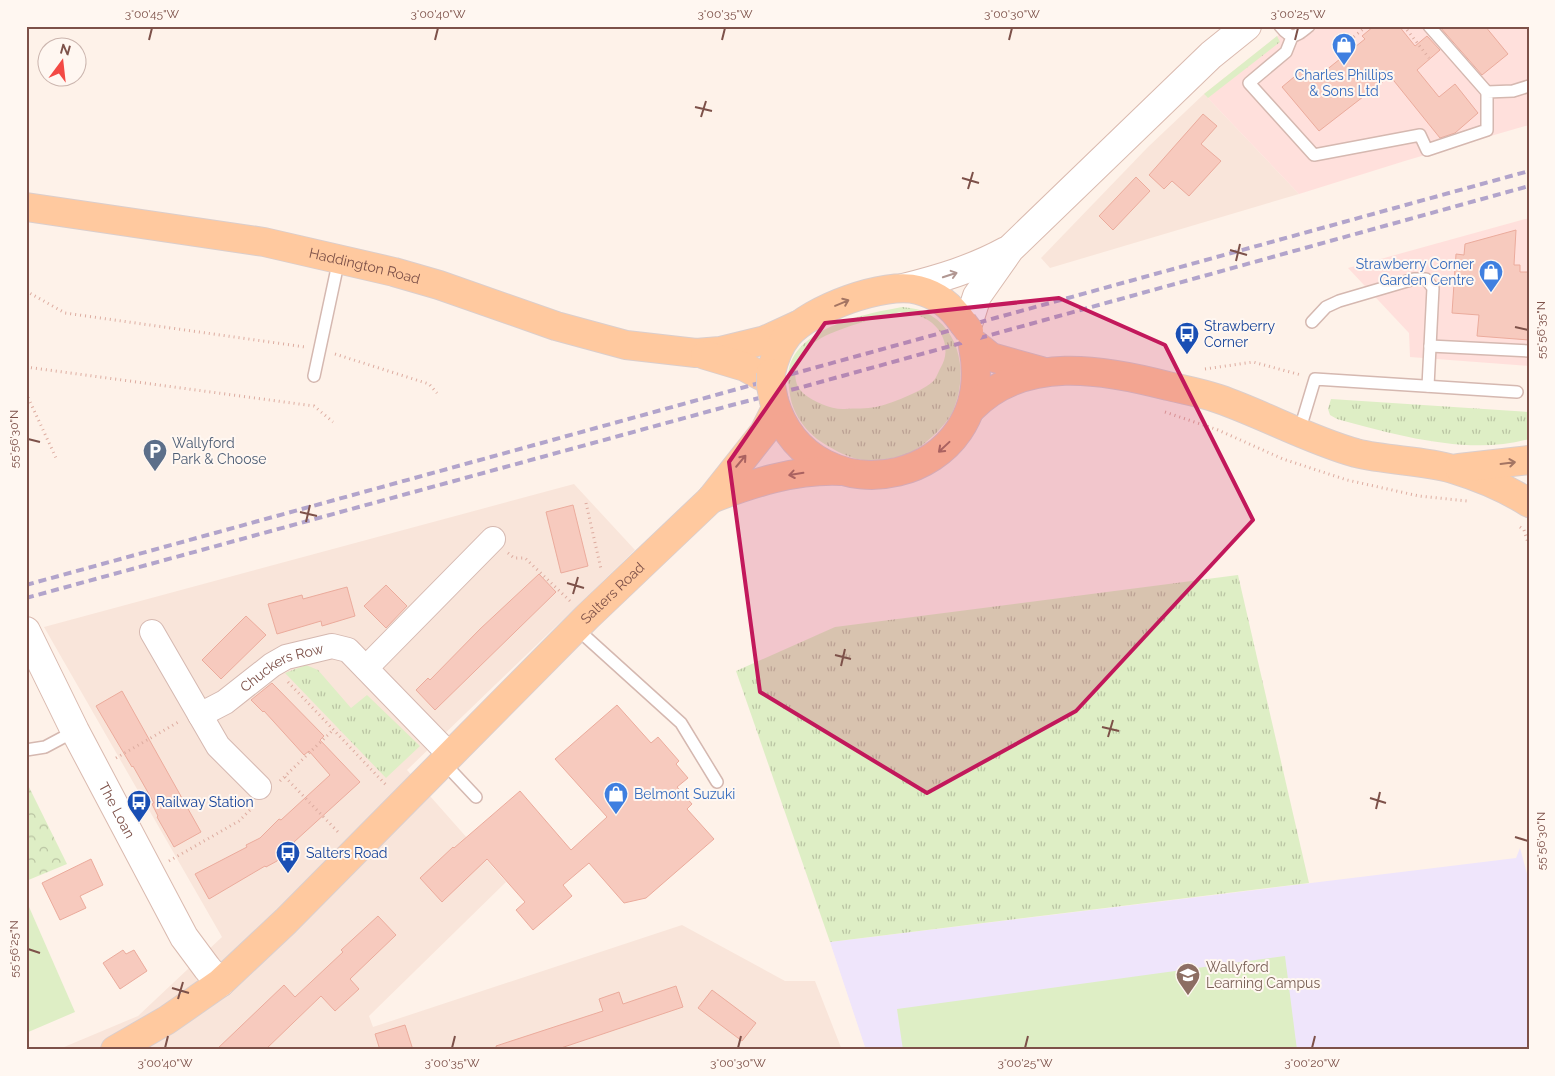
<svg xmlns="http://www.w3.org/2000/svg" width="1555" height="1076" font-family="Raleway,sans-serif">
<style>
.residential{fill:#f9e5da}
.commercial{fill:#ffe0dc}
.education{fill:#efe5fb}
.grass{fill:url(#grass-tufts);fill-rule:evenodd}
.forest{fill:url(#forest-crowns)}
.pitch{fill:#deeec5}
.building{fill:#f7cabe;stroke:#ebab9c}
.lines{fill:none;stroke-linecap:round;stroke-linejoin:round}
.lane-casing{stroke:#d5b8b0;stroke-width:14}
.street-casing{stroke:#d5b8b0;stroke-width:26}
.secondary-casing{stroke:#dabaaf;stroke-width:30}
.primary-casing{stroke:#dbcecc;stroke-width:30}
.path{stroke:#ddaca0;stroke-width:3;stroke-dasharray:1 4;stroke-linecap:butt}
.lane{stroke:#fff;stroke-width:11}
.street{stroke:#fff;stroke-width:24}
.secondary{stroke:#fff;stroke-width:28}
.primary{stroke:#ffc99f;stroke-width:28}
.rail{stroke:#b2a4cb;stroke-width:4;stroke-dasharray:8 5;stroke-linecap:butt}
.primary-bridge-casing{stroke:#dbcecc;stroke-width:30;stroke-linecap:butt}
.primary-bridge{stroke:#ffc99f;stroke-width:28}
.oneway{stroke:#b19792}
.oneway2{stroke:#a47563}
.marked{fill:#c2185b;fill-opacity:0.2;stroke:#c2185b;stroke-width:4;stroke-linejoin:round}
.ticks{fill:none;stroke:#7d5149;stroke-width:2}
.labels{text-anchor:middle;stroke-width:4;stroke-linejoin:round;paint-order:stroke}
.shop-label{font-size:14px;fill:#366cbe;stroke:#fff7f1}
.street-label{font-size:14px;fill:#7d5149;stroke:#fff7f1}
.transit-label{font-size:14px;fill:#164399;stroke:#fff7f1;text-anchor:start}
.service-label{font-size:14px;fill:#4e5e75;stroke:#fff7f1;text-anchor:start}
.education-label{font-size:14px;fill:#785e54;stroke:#fff7f1;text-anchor:start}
.neatline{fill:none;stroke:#7d5149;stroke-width:2}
.ticks-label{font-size:12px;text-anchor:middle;fill:#7d5149}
</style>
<defs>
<pattern id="grass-tufts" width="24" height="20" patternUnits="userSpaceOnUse" patternTransform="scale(1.25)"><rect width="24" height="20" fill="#deeec5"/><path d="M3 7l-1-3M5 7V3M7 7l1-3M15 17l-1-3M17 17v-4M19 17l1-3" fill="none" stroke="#b9c3a2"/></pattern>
<pattern id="forest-crowns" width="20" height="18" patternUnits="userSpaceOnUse" patternTransform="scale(1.25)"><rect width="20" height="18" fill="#deeec5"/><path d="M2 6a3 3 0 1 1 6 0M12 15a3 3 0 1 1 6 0" fill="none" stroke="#b9c3a2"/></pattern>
</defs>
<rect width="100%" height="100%" fill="#fef2e9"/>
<!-- residential -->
<g class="residential">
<path d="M 1204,94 L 1299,194 L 1050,268 L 1041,258 L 1148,147 Z"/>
<path d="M 574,484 L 635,550 L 407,770 L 506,882 L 369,1016 L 373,1027 L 682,925 L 785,981 L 815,981 L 842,1050 L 57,1050 L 138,1016 L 222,937 L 44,627 Z"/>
</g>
<!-- commercial -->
<g class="commercial">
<path d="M 1290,26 L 1529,26 L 1529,125 L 1408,160 L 1299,194 L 1204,94 Z"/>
<path d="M 1529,218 L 1529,366 L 1410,357 L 1409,333 L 1348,268 Z"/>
</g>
<!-- education -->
<path class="education" d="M 1520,848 L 1529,881 L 1529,1050 L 866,1050 L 830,942 L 1516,858 Z"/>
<!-- grass -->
<g class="grass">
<path d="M 1277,36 L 1280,42 L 1208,98 L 1204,94 Z"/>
<path d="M 903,307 C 910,308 919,309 925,312 C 962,330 968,376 953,411 C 947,425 924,446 910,453 C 896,458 876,462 862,460 C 849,458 834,450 823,443 C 807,433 793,415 790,395 C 789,387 787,377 789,369 C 798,327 867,313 903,307 ZM 900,312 C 907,314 916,314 922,317 C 942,325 952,349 941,367 C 938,372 936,380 931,383 C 920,392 890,404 876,407 C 866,409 855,408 845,409 C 832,410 814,402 804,394 C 797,388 794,379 796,370 C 798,359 809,345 818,340 C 837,328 877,318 900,312 Z"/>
<path d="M 1331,399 L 1529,412 L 1529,439 C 1470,456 1395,435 1337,419 L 1330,415 L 1328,409 Z"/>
<path d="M 1238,575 L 1309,883 L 830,942 L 736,671 L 835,627 Z"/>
<path d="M 306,665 L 318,670 L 351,708 L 367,695 L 420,746 L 386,778 L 285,673 Z"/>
</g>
<!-- forest -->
<path class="forest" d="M 26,781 L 67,864 L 26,881 Z"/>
<!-- pitch -->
<g class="pitch">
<path d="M 26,900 L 75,1012 L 26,1033 Z"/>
<path d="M 1285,956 L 1297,1050 L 903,1050 L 897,1009 Z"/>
</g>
<!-- building -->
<g class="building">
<path d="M 1374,26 L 1399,26 L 1415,46 L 1427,36 L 1440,50 L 1417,70 L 1439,97 L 1455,84 L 1478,113 L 1455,133 L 1440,138 L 1390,76 L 1319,131 L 1282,87 L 1306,67 L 1315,79 L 1365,39 L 1362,36 Z"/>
<path d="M 1439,26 L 1485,26 L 1508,54 L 1482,75 Z"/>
<path d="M 1203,114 L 1217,126 L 1201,144 L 1221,161 L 1189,196 L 1172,181 L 1164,189 L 1149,175 Z"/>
<path d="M 1136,177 L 1150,191 L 1113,230 L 1099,216 Z"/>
<path d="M 1516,230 L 1514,265 L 1520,265 L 1520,272 L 1529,272 L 1529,340 L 1477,336 L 1479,315 L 1452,313 L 1456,254 L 1464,255 L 1465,244 Z"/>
<path d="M 573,505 L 588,566 L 561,573 L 546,512 Z"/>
<path d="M 539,574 L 556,592 L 435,710 L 416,690 L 428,678 L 430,680 L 480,629 Z"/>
<path d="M 386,585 L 407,606 L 386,628 L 364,606 Z"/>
<path d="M 347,587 L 355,616 L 322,626 L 321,621 L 277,634 L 268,604 L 302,595 L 303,599 Z"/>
<path d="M 246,616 L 266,635 L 221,679 L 202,660 Z"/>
<path d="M 272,683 L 324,736 L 320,740 L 360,782 L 294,842 L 295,844 L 277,861 L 266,867 L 265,866 L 209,899 L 195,874 L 247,847 L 246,845 L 260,838 L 279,819 L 281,820 L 330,775 L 309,751 L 304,755 L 264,711 L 263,712 L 251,700 Z"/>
<path d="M 122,691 L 201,832 L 174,847 L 157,817 L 158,816 L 152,804 L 154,803 L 133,766 L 132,767 L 96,706 Z"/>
<path d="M 617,705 L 651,743 L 658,737 L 679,761 L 676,764 L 688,778 L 677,787 L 692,804 L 687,809 L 714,839 L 646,898 L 624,903 L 589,863 L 563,885 L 572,896 L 533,930 L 516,910 L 525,902 L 487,859 L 442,902 L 420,878 L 453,847 L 454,848 L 520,791 L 571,850 L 607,817 L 555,759 Z"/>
<path d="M 91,859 L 103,885 L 80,896 L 86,908 L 60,920 L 42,883 Z"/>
<path d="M 378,916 L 396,935 L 350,979 L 359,989 L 335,1011 L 321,996 L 265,1050 L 216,1050 L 284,985 L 295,997 L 343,952 L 341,950 Z"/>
<path d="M 123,950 L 126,954 L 134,950 L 147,971 L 120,989 L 103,963 Z"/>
<path d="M 676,986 L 683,1007 L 555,1050 L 497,1050 L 496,1046 L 603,1011 L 599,999 L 619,992 L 623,1004 Z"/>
<path d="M 712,990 L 756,1023 L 742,1041 L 698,1008 Z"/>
<path d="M 405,1025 L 413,1050 L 380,1050 L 375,1034 Z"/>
</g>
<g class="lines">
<defs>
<g id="lane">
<path d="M 1280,26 C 1292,41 1295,37 1309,26"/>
<path d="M 1429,26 L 1487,92"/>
<path d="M 1292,37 L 1286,52 L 1249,83 L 1314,155 L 1420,135 L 1427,150 L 1487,130 L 1487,92 L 1513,91 L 1529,86"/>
<path d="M 1312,322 L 1326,307 L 1339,301 L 1414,279 L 1426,279 L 1433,288 L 1428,386"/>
<path d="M 1430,346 L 1529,351"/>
<path d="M 314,376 L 339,259"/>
<path d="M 1299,432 L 1315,379 L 1517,392"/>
<path d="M 576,628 L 681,723 L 717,782"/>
<path d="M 26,750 L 45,747 L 75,731"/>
<path d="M 444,763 L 476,797"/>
</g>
<g id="street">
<path d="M 152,632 L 218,746 L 259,787"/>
<path d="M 366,668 L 493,539"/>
<path id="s1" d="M 200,715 L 225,702 L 272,665 L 286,657 L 332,646 L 348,650 L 451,756"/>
</g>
<g id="secondary">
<path d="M 903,288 C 939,279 973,269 1006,251"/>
<path d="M 969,321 L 977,296 L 1010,249 L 1211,55 L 1247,26"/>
<path id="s2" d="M 26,631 L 75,731 L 184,937 L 207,968 L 220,983"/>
</g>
<g id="primary">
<path id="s3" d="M 26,207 L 264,242 L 394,272 L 439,285 L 556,326 L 626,345 L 696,353 L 720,351 L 765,340 L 798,325"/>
<path d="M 976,345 L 991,357 L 1041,371"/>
<path d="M 705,355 L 745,367 L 761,376"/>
<path d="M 771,373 C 774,359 779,346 788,335 C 810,309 885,281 918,290 C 938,295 951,306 963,323"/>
<path d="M 774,401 C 811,524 1001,485 973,346"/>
<path d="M 972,408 C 1024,355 1103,369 1168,386 C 1185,390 1202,393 1219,399 C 1265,415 1309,440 1356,453 C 1388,461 1422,460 1453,469 C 1479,477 1506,488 1529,503"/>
<path d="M 1459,468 L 1529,460"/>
<path d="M 711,499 C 752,483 796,469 841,471"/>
<path id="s4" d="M 115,1050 L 167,1020 L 220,983 L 286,921 L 587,617 L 711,499 L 764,432 L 776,408"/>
</g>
</defs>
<!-- lane casing -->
<use href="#lane" class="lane-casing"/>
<!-- street casing -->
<use href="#street" class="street-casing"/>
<!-- secondary casing -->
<use href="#secondary" class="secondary-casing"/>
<!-- primary casing -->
<use href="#primary" class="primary-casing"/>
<!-- path -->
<g class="path">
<path d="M 1404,26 L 1429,58"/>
<path d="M 1355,44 L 1351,39 L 1367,26"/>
<path d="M 26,291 L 65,313 L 305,347"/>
<path d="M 335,354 L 429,384 L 437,393"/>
<path d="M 26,367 L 314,406 L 333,422"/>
<path d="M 1205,369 L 1253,362 L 1301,375"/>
<path d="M 26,393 L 56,458"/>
<path d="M 1165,412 L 1218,430 L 1283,459 L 1347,480 L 1419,496 L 1467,501"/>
<path d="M 586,503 L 601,569"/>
<path d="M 1520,527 L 1524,530 L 1529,546"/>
<path d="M 508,553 L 514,558 L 525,558 L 570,601"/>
<path d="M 288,682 L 387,786"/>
<path d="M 116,758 L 180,721"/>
<path d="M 285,777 L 340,834"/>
<path d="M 280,781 L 333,730"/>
<path d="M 169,861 L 239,821 L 252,808"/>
</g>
<!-- lane -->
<use href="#lane" class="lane"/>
<!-- street -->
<use href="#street" class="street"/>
<!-- secondary -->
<use href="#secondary" class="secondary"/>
<!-- primary -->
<use href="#primary" class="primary"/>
<!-- rail -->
<g class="rail">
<path d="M 26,585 L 1529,171"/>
<path d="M 26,598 L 732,405 L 806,386 L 1529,186"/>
</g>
<defs>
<g id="primary-bridge">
<path d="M 963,323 L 969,331"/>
<path d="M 771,373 L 771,386 L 774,401"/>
</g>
</defs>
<!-- primary-bridge casing -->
<use href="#primary-bridge" class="primary-bridge-casing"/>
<!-- primary-bridge -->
<use href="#primary-bridge" class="primary-bridge"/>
</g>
<!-- one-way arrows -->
<defs><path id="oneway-shaft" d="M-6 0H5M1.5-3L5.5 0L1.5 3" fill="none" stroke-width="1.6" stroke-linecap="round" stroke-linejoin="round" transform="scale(1.25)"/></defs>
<use class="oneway" href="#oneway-shaft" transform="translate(950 275) rotate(-18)"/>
<g class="oneway2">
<use href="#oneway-shaft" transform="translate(842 303) rotate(-23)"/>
<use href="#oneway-shaft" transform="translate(944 447) rotate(137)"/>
<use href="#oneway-shaft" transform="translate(741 461) rotate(-50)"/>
<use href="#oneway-shaft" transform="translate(1508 463) rotate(-7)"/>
<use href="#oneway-shaft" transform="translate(796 474) rotate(171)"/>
</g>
<!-- marked area -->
<path class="marked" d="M 1059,298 L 1165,345 L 1253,520 L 1076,711 L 927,793 L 760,692 L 729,462 L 825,323 Z"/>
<!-- ticks -->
<path class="ticks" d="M 149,40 L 152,28M 435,40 L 438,28M 722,40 L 725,28M 1009,40 L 1012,28M 1295,40 L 1298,28M 695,107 L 712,111M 701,117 L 706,101M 962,178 L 979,183M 968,189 L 973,172M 1230,250 L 1247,255M 1236,261 L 1240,244M 1515,327 L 1528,330M 28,439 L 40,442M 300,512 L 317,516M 306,522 L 310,505M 567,583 L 584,588M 573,594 L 578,577M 835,655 L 851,659M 841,666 L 845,649M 1102,727 L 1119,731M 1108,737 L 1113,720M 1370,798 L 1386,803M 1376,809 L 1380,792M 1515,837 L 1528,841M 28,949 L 40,953M 172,988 L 189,993M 178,999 L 183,982M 165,1048 L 168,1036M 452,1048 L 455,1036M 738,1048 L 741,1036M 1025,1048 L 1028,1036M 1312,1048 L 1315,1036"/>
<!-- icons -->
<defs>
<symbol id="shop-pin" viewBox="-11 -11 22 30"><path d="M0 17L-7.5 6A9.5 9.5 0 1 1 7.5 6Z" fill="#3f7fe0" stroke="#fff7f1"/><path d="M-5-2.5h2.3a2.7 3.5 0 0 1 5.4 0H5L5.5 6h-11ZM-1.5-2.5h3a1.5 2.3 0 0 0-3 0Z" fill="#fff"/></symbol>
<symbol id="bus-pin" viewBox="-11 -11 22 30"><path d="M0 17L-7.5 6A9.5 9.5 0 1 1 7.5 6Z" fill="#1a4fb4" stroke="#fff7f1"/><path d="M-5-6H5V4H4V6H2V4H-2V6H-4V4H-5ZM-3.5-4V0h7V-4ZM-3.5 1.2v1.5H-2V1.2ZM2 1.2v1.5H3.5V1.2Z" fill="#fff"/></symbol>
<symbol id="parking-pin" viewBox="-11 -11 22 30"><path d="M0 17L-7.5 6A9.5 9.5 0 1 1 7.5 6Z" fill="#5c6f8a" stroke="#fff7f1"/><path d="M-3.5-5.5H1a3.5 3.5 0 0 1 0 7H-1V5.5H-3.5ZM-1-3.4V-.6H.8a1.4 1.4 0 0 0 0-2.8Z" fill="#fff"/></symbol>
<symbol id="school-pin" viewBox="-11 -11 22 30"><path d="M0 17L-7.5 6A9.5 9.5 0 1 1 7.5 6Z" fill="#8d6e63" stroke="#fff7f1"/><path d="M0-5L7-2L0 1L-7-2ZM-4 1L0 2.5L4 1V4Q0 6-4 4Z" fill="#fff"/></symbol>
</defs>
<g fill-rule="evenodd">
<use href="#shop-pin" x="1330" y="31" width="28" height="38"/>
<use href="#shop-pin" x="1477" y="258" width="28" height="38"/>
<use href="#bus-pin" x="1173" y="320" width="28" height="38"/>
<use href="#parking-pin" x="141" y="437" width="28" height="38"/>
<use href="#shop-pin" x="602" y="780" width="28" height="38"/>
<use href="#bus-pin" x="125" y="788" width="28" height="38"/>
<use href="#bus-pin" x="274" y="839" width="28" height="38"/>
<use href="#school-pin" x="1174" y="961" width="28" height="38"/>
</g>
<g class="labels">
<!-- shop labels -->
<g class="shop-label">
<text x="1344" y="80">Charles Phillips<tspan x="1344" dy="16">&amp; Sons Ltd</tspan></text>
<text x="1474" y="269" text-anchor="end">Strawberry Corner<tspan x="1474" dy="16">Garden Centre</tspan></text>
<text x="634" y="799" text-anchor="start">Belmont Suzuki</text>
</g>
<!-- street labels -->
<g class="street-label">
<text dy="5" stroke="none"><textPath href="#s3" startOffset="344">Haddington Road</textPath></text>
<text dy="5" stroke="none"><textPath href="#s4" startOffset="678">Salters Road</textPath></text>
<text dy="5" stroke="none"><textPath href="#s1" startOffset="96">Chuckers Row</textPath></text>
<text dy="5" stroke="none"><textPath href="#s2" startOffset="201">The Loan</textPath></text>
</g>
<!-- transit labels -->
<g class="transit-label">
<text x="1204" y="331">Strawberry<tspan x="1204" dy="16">Corner</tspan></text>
<text x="156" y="807">Railway Station</text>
<text x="306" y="858">Salters Road</text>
</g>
<!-- service labels -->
<g class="service-label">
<text x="172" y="448">Wallyford<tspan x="172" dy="16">Park &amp; Choose</tspan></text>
</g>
<!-- education labels -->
<g class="education-label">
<text x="1206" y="972">Wallyford<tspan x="1206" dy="16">Learning Campus</tspan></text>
</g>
</g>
<!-- border -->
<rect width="1555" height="1076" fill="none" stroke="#fff7f1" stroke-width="55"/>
<!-- north arrow -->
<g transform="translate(62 62) rotate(15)"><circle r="24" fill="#fff7f1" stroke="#cbb5ae"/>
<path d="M0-4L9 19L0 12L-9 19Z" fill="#f34944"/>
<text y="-8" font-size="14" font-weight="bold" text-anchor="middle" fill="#7d5149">N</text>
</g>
<rect x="28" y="28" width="1500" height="1020" class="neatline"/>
<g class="ticks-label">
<text x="152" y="18">3°00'45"W</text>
<text x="438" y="18">3°00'40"W</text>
<text x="725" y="18">3°00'35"W</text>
<text x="1012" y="18">3°00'30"W</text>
<text x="1298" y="18">3°00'25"W</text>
<text transform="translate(1541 330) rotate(-90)" y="4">55°56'35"N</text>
<text transform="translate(14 439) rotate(-90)" y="4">55°56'30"N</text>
<text transform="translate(1541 841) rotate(-90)" y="4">55°56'30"N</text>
<text transform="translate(14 949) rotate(-90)" y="4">55°56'25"N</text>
<text x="165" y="1067">3°00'40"W</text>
<text x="452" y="1067">3°00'35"W</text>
<text x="738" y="1067">3°00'30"W</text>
<text x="1025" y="1067">3°00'25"W</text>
<text x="1312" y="1067">3°00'20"W</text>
</g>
</svg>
